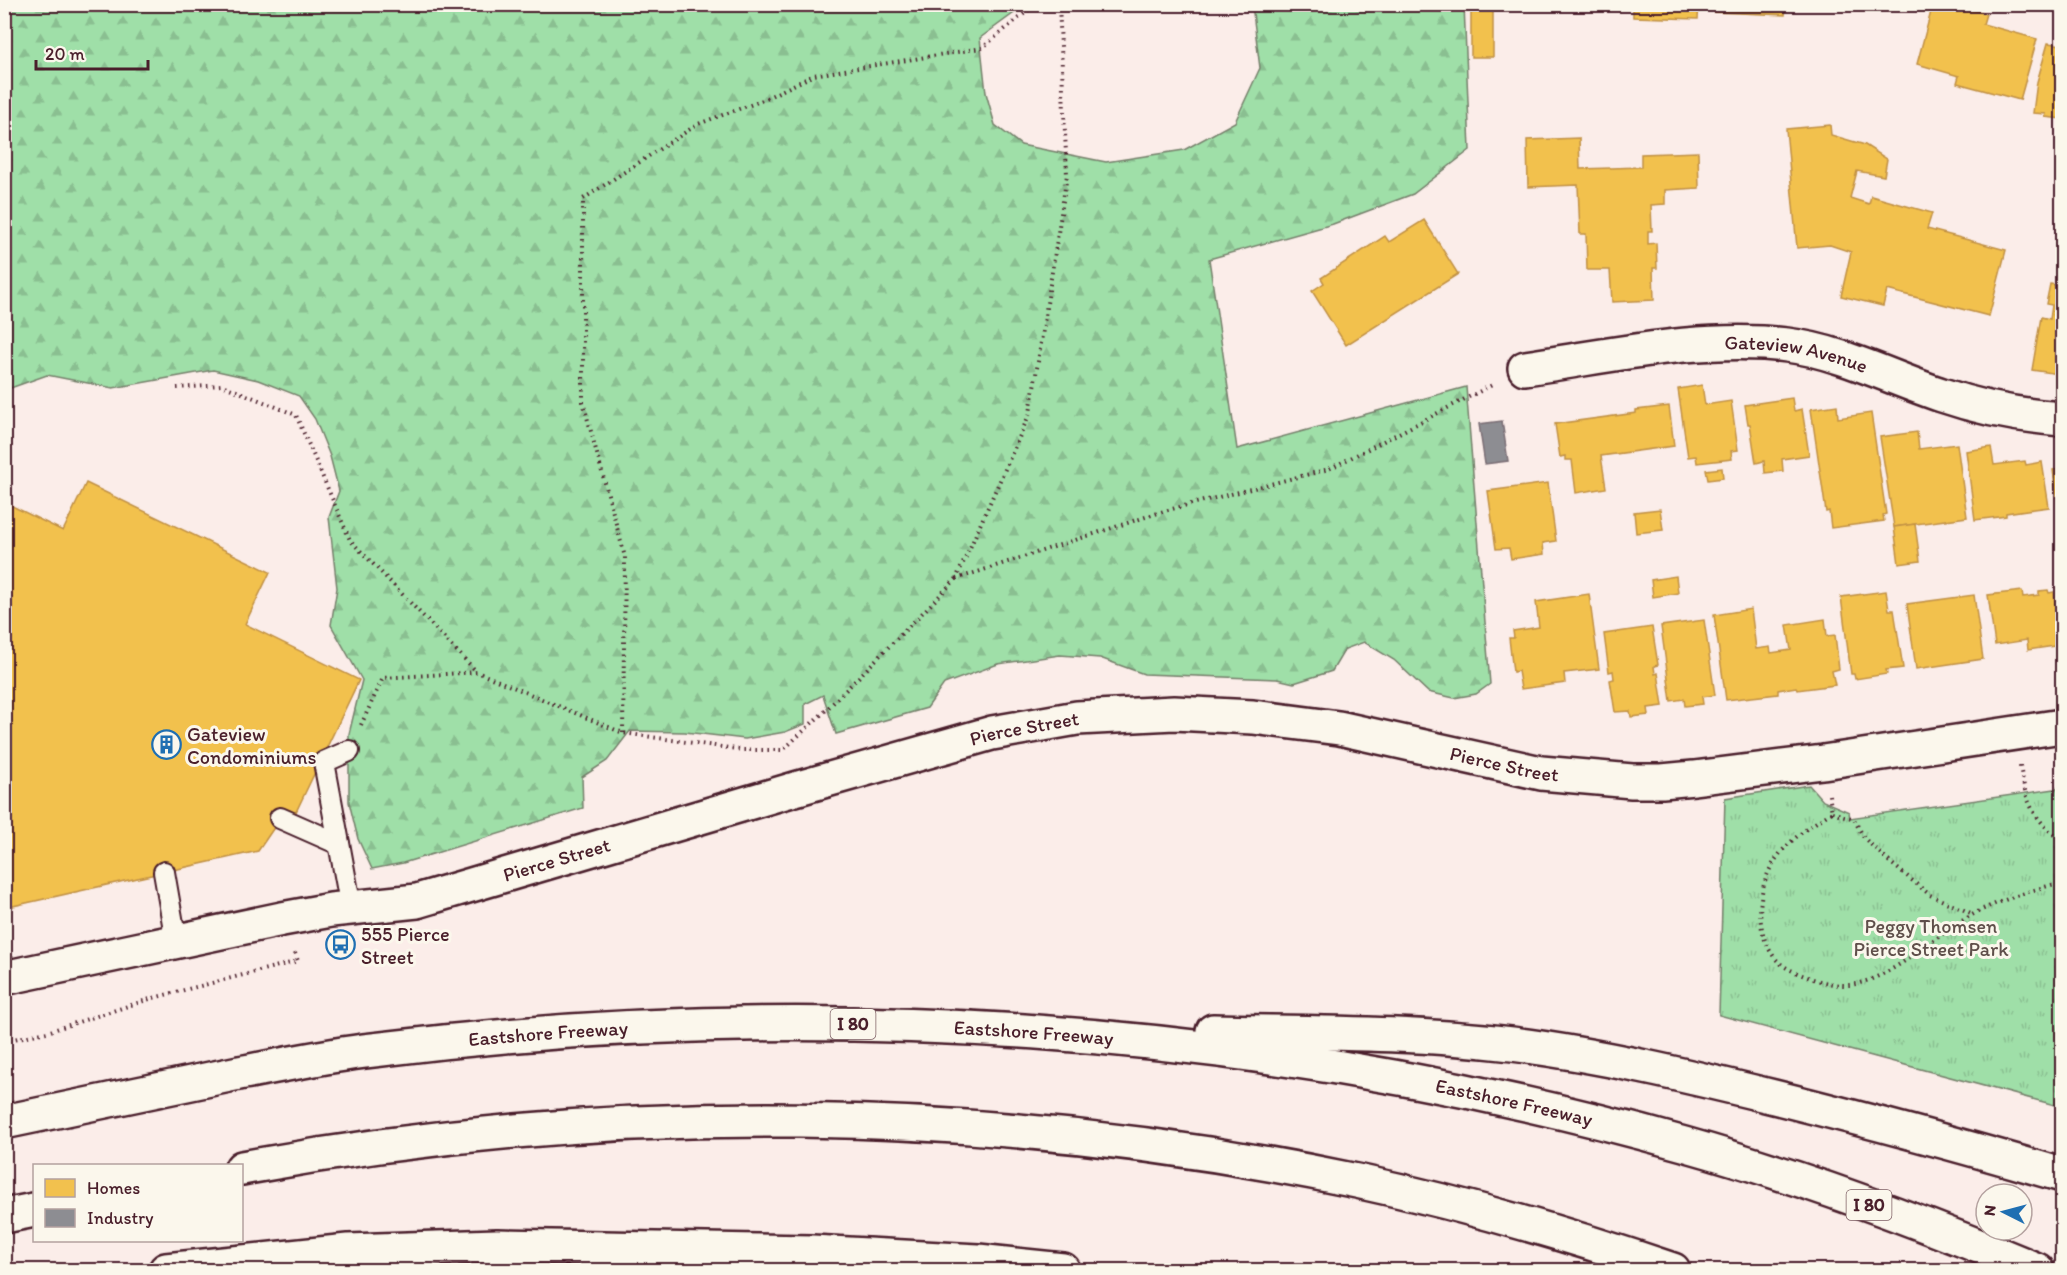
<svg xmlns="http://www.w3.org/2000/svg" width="2067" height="1275" font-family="Itim,sans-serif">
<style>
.grass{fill:url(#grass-tufts);stroke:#747f6a;stroke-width:1.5}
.forest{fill:url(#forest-firs);stroke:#747f6a;stroke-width:1.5}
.homes{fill:#f2c14e;stroke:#c09044;stroke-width:1.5}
.industry{fill:#8d8d92;stroke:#796c73;stroke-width:1.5}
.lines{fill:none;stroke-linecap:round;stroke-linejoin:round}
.service-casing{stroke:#4a1f2b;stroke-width:24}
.minor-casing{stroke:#4a1f2b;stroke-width:38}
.tertiary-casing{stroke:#4a1f2b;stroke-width:38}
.motorway-casing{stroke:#4a1f2b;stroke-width:38}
.path{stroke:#4a1f2b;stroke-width:4;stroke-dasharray:1.5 4.5;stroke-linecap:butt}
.service{stroke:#fbf7ec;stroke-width:20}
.minor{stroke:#fbf7ec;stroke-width:33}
.tertiary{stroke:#fbf7ec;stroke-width:33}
.motorway{stroke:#fbf7ec;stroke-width:33}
.labels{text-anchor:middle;stroke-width:6;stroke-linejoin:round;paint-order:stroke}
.shield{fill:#fbf7ec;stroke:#7f6065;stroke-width:1.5}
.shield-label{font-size:18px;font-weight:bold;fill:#4a1f2b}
.street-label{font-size:20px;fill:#4a1f2b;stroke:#fbf7ec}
.poi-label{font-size:20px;fill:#4a1f2b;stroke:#fbf7ec;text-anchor:start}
.park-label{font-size:20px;fill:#5f4f4a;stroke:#fbf7ec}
</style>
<defs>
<pattern id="grass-tufts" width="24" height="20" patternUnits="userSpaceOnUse" patternTransform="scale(1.5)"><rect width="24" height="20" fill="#9fdfa8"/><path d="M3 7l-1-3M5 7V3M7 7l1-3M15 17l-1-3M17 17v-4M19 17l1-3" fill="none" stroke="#8abf91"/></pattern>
<pattern id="forest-firs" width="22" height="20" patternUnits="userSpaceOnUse" patternTransform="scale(1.5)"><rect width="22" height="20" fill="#9fdfa8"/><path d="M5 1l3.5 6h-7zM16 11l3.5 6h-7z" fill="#8abf91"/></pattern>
</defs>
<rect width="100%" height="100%" fill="#fbede9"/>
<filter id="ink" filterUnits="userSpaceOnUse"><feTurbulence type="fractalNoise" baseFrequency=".0167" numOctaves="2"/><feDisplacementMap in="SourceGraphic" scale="12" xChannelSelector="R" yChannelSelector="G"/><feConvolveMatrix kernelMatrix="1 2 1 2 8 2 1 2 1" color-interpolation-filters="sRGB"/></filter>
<g filter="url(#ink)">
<!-- grass -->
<path class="grass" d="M 2062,784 L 2062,1107 L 1719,1015 L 1725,798 L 1809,785 L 1823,801 L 1849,812 L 1850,818 L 2055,789 Z"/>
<!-- forest -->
<path class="forest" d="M 4,5 L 1025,5 L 980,38 L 986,93 L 995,125 L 1021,145 L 1106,162 L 1184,150 L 1235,122 L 1260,68 L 1252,5 L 1464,5 L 1470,150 L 1413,194 L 1333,224 L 1209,259 L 1237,449 L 1466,387 L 1490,684 L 1476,694 L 1454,698 L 1428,692 L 1394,660 L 1364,642 L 1345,649 L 1332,671 L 1294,683 L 1277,679 L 1144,674 L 1100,658 L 1060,655 L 998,664 L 944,684 L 927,708 L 836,734 L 823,695 L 805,704 L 805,724 L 785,732 L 745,739 L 685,732 L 630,731 L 607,761 L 582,777 L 583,808 L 403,863 L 372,869 L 358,839 L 349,802 L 349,734 L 362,680 L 331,625 L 337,588 L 329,517 L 339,491 L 330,456 L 315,419 L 299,396 L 258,380 L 213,370 L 113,388 L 47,375 L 5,390 Z"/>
<!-- homes -->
<g class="homes">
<path d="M 1477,4 L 1493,6 L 1493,57 L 1471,57 L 1471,6 L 1477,7 Z"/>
<path d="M 1633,4 L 1699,4 L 1698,19 L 1633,17 Z"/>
<path d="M 1715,4 L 1786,4 L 1785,15 L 1715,12 Z"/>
<path d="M 1933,4 L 1954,4 L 1986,14 L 1983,24 L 2037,39 L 2020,100 L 1957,83 L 1959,76 L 1917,64 Z"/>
<path d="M 2048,43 L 2062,45 L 2062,119 L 2045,117 L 2046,114 L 2033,113 L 2037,82 Z"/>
<path d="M 1830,125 L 1831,135 L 1865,145 L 1887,159 L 1884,176 L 1857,171 L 1850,198 L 1869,204 L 1871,196 L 1932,213 L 1927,229 L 2006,250 L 1989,316 L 1887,290 L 1883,306 L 1841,296 L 1851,252 L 1830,245 L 1797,248 L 1786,129 Z"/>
<path d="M 1579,138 L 1580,169 L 1641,167 L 1641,154 L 1698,152 L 1699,188 L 1665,190 L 1665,204 L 1651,205 L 1652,231 L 1648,231 L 1648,244 L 1656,243 L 1657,268 L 1653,268 L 1654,300 L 1612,302 L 1610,270 L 1587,270 L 1586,234 L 1580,234 L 1578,185 L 1528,187 L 1527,140 Z"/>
<path d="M 1424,220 L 1458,274 L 1346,345 L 1312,291 L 1324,283 L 1321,278 L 1385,236 L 1389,242 Z"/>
<path d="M 2050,284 L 2062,286 L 2062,370 L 2060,370 L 2059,374 L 2032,370 L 2041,317 L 2050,319 L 2052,305 L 2046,304 Z"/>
<path d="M 1702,385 L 1705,405 L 1731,401 L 1738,450 L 1731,451 L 1732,459 L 1697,463 L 1696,456 L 1688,457 L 1678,389 Z"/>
<path d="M 1792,398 L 1794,411 L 1802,409 L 1809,455 L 1782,459 L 1783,471 L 1765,473 L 1764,461 L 1756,463 L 1750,424 L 1748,424 L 1745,405 Z"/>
<path d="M 1837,405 L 1838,418 L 1871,413 L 1886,514 L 1883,515 L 1884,521 L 1831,528 L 1829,511 L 1826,512 L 1811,409 Z"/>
<path d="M 1669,406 L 1674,446 L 1601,456 L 1606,488 L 1576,493 L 1572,460 L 1565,460 L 1565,456 L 1560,457 L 1555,424 L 1636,413 L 1636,410 Z"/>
<path d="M 1917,432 L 1919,449 L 1957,444 L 1967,517 L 1894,527 L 1880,437 Z"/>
<path d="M 1991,447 L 1994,465 L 2025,461 L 2026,465 L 2042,462 L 2049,507 L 2006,513 L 2006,516 L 1975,520 L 1966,451 Z"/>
<path d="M 1722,468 L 1723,478 L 1708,480 L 1706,470 Z"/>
<path d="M 2062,469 L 2062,540 L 2053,470 Z"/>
<path d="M 86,483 L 270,572 L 245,624 L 359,680 L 295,814 L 286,810 L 258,851 L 4,908 L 4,502 L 63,531 Z"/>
<path d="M 1548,483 L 1556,541 L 1543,543 L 1544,554 L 1511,559 L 1509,548 L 1496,549 L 1488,491 Z"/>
<path d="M 1660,509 L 1663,530 L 1636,533 L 1634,512 Z"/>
<path d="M 1915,524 L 1920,561 L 1899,564 L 1894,527 Z"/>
<path d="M 1676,576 L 1678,593 L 1653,597 L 1651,580 Z"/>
<path d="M 2048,590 L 2049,593 L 2054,592 L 2055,604 L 2058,604 L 2061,645 L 2028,650 L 2027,640 L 1995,645 L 1988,595 L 2022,591 L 2023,597 L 2039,595 L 2039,591 Z"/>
<path d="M 1886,591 L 1889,610 L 1894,610 L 1903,668 L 1886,670 L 1887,674 L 1855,679 L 1854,674 L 1851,674 L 1841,597 Z"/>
<path d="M 1589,594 L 1599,669 L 1564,673 L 1565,683 L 1521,689 L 1518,671 L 1513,672 L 1509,638 L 1514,638 L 1513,631 L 1539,627 L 1536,602 Z"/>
<path d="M 1974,595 L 1983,659 L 1916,669 L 1907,604 Z"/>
<path d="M 1751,609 L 1756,649 L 1770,647 L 1771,653 L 1791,650 L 1787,625 L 1825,619 L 1827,636 L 1835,635 L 1839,669 L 1832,671 L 1835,685 L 1797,690 L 1796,687 L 1778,690 L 1778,694 L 1726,700 L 1714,615 Z"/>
<path d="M 1704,620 L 1715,695 L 1702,697 L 1703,704 L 1685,706 L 1684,699 L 1671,701 L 1661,626 Z"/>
<path d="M 1652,627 L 1658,665 L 1654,666 L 1655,674 L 1658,673 L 1663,706 L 1648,708 L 1649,715 L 1631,717 L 1630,711 L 1615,712 L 1610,680 L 1614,679 L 1613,671 L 1609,672 L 1604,634 Z"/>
</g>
<!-- industry -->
<path class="industry" d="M 1502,421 L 1508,461 L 1485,464 L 1479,424 Z"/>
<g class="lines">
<defs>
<g id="service">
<path d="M 349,751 L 324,762 L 351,908"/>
<path d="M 280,818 L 339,844"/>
<path d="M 164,872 L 176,941"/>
</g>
<g id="minor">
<path id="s1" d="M 1525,368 C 1610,356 1701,335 1787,345 C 1839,351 1893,379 1942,395 C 1980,408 2023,416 2062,419"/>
</g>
<g id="tertiary">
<path id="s2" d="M 4,978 L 282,919 L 331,910 L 417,901 L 795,789 L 992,733 L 1077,718 L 1174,713 L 1253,717 L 1339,728 L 1541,773 L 1632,781 L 1662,781 L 1694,778 L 1823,762 L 2062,726"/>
</g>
<g id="motorway">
<path d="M 1213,1031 C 1313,1033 1413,1032 1512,1044 C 1600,1055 1688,1076 1774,1097 C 1870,1121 1967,1147 2062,1175"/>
<path id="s3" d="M 4,1122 C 83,1106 161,1089 239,1073 C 283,1065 328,1055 373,1050 C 810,995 1260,1025 1684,1144 C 1805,1178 1922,1222 2037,1270"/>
<path d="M 242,1168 C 610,1100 990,1104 1357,1181 C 1464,1204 1570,1235 1673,1270"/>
<path d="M 4,1216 L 34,1210"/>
<path d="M 166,1270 L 348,1251 L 497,1246 L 812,1252 L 978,1261 L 1063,1270"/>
</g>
</defs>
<!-- service casing -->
<use href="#service" class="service-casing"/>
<!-- minor casing -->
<use href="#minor" class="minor-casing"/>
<!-- tertiary casing -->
<use href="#tertiary" class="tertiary-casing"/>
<!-- motorway casing -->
<use href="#motorway" class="motorway-casing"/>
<!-- path -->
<g class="path">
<path d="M 177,388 L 222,385 L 296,415 L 350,540 L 476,671"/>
<path d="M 956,579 L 1164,511 L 1329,469 L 1494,384"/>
<path d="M 361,725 L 383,678 L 477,672 L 623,733 L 743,750 L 783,750 L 824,712 L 956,579 L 1030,413 L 1067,175 L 1059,4"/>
<path d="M 623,733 L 625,557 L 583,402 L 583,199 L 698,124 L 758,102 L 814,75 L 982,48 L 1036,4"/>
<path d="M 2020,766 C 2027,806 2032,816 2062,842"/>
<path d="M 1829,795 L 1832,812 C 1810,826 1788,840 1774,862 C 1757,888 1754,932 1775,958 C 1783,968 1797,973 1810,978 C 1822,982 1837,986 1850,985 C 1893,979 1935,935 1972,915 C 1999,900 2033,890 2062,882"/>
<path d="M 1832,812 L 1854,819 L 1864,838 L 1886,859 L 1930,895 L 1973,914"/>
<path d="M 4,1041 L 47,1032 L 153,998 L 298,961 L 295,953"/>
</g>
<!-- service -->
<use href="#service" class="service"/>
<!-- minor -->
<use href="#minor" class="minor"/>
<!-- tertiary -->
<use href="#tertiary" class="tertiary"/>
<!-- motorway -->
<use href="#motorway" class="motorway"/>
</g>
</g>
<!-- icons -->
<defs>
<symbol id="building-ring" viewBox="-11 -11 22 22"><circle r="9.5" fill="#fbf7ec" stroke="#1f6fb2" stroke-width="1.5"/><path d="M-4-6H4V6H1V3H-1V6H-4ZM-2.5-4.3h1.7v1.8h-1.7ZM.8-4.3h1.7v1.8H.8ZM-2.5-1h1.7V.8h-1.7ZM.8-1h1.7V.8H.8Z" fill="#1f6fb2"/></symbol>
<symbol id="bus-ring" viewBox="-11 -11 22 22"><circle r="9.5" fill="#fbf7ec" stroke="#1f6fb2" stroke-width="1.5"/><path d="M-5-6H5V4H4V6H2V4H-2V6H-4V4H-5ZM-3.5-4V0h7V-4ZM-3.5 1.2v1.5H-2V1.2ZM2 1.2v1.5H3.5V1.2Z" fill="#1f6fb2"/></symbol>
</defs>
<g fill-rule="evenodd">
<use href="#building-ring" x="150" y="728" width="33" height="33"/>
<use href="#bus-ring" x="324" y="928" width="33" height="33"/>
</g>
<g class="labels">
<!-- shield labels -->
<g class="shield">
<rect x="830.5" y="1009" width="45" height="30" rx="4.5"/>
<rect x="1846.5" y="1190" width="45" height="30" rx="4.5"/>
</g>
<g class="shield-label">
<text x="853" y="1030">I 80</text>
<text x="1869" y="1211">I 80</text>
</g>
<!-- street labels -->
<g class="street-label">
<text dy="7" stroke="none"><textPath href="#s1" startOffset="274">Gateview Avenue</textPath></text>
<text dy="7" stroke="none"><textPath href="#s2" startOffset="1052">Pierce Street</textPath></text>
<text dy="7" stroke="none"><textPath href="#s2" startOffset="1538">Pierce Street</textPath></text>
<text dy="7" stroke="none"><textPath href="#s2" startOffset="566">Pierce Street</textPath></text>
<text dy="7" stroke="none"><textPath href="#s3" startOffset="1038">Eastshore Freeway</textPath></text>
<text dy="7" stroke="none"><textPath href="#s3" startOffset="552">Eastshore Freeway</textPath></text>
<text dy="7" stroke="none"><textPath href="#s3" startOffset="1524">Eastshore Freeway</textPath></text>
</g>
<!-- poi labels -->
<g class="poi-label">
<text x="187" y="741">Gateview<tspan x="187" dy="23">Condominiums</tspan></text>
<text x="361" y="941">555 Pierce<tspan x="361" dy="23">Street</tspan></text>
</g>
<!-- park labels -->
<g class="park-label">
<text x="1931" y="933">Peggy Thomsen<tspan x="1931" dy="23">Pierce Street Park</tspan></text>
</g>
</g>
<!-- margin -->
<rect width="2067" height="1275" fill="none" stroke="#fbf7ec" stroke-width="24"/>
<rect x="12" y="12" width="2043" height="1251" fill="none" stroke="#4a1f2b" stroke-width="2" filter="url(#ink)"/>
<!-- legend -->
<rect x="33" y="1164" width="210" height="78" fill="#fbf7ec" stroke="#b4a19f" stroke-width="1.5"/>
<rect x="45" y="1179" width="30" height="18" fill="#f2c14e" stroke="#b4a19f" stroke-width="1.5"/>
<text x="87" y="1194" font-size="18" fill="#4a1f2b">Homes</text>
<rect x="45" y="1209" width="30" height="18" fill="#8d8d92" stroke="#b4a19f" stroke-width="1.5"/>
<text x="87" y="1224" font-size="18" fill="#4a1f2b">Industry</text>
<!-- north arrow -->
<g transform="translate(2004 1212) rotate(276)"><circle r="28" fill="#fbf7ec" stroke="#b4a19f" stroke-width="1.5"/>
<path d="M0-4.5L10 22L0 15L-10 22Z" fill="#1f6fb2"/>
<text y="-9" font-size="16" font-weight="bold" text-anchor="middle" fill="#4a1f2b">N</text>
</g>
<!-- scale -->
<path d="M36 60v9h112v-9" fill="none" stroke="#4a1f2b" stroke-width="3"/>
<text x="45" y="60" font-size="18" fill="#4a1f2b" stroke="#fbf7ec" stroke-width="4.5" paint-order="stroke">20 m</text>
</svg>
